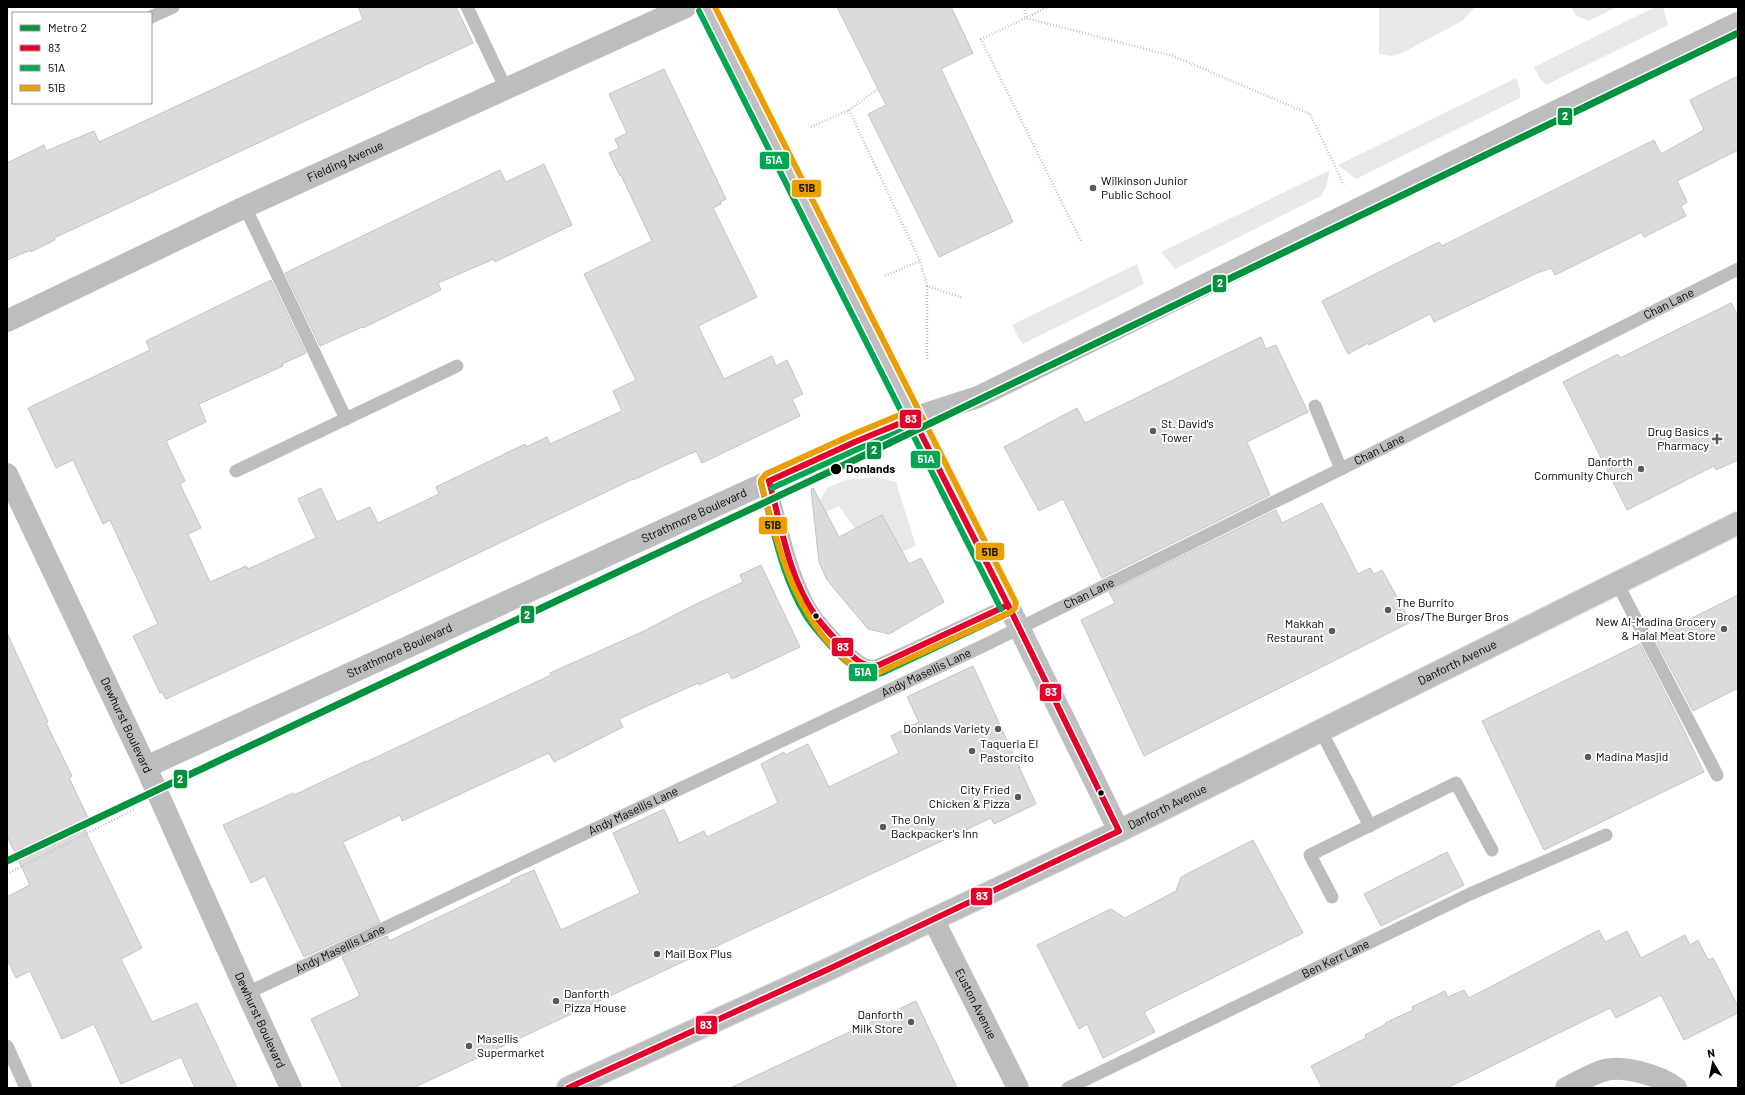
<svg xmlns="http://www.w3.org/2000/svg" width="1745" height="1095" font-family="Barlow,sans-serif">
<style>
.green{fill:#e8e8e8}
.building{fill:#dbdbdb;stroke:#c3c3c3}
.lines{fill:none;stroke-linecap:round;stroke-linejoin:round}
.primary-casing{stroke:#dbdbdb;stroke-width:24}
.path{stroke:#c2c2c2;stroke-width:2.5;stroke-dasharray:1 2;stroke-linecap:butt}
.lane{stroke:#bdbdbd;stroke-width:13}
.street{stroke:#bdbdbd;stroke-width:22}
.secondary{stroke:#bfbfbf;stroke-width:22}
.primary{stroke:#bdbdbd;stroke-width:22}
.bus-1-casing{stroke:#fff;stroke-width:9}
.bus-2-casing{stroke:#fff;stroke-width:9}
.bus-3-casing{stroke:#fff;stroke-width:9}
.bus-1{stroke:#e4002b;stroke-width:6}
.bus-2{stroke:#00a651;stroke-width:6}
.bus-3{stroke:#eb9e00;stroke-width:6}
.metro-1-casing{stroke:#fff;stroke-width:10}
.metro-1{stroke:#00923f;stroke-width:7}
.poi-dot{fill:#595959;stroke:#fff;stroke-width:1.5}
.stop-dot{fill:#000;stroke:#fff;stroke-width:1.5}
.labels{text-anchor:middle;stroke-width:4;stroke-linejoin:round;paint-order:stroke}
.street-label{font-size:12px;fill:#000;stroke:#fff}
.poi-label{font-size:12px;fill:#000;stroke:#fff;text-anchor:start}
.stop-label{font-size:12px;font-weight:bold;fill:#000;stroke:#fff;text-anchor:start}
.line-badge{stroke:#fff;stroke-width:1.5}
.badge-label{font-size:11px;text-anchor:middle;font-weight:bold;fill:#fff}
.pale-badge-label{font-size:11px;text-anchor:middle;font-weight:bold;fill:#111}
</style>
<rect width="100%" height="100%" fill="#fff"/>
<!-- green -->
<g class="green">
<path d="M 1379,7 L 1475,7 L 1462,21 L 1404,52 L 1392,56 L 1379,54 Z"/>
<path d="M 1571,7 L 1617,7 L 1589,21 L 1576,16 Z"/>
<path d="M 1655,7 L 1663,7 L 1668,25 L 1546,85 L 1540,79 L 1534,67 Z"/>
<path d="M 1516,78 L 1520,89 L 1520,98 L 1356,179 L 1338,165 Z"/>
<path d="M 1330,170 L 1326,187 L 1321,196 L 1175,269 L 1161,252 Z"/>
<path d="M 1137,264 L 1144,284 L 1023,344 L 1019,339 L 1012,325 Z"/>
<path d="M 876,477 L 896,482 L 916,546 L 902,552 L 882,515 L 855,529 L 839,506 L 814,518 L 814,511 L 827,488 L 845,480 Z"/>
</g>
<!-- building -->
<g class="building">
<path d="M 358,7 L 456,7 L 473,43 L 54,238 L 55,240 L 31,252 L 31,250 L 7,260 L 7,163 L 44,145 L 46,151 L 94,131 L 99,142 L 360,21 L 363,19 Z"/>
<path d="M 837,7 L 951,7 L 973,53 L 941,69 L 1013,222 L 939,257 L 868,114 L 886,105 Z"/>
<path d="M 664,69 L 726,199 L 720,202 L 721,204 L 713,208 L 757,297 L 698,326 L 724,379 L 772,356 L 776,366 L 787,360 L 803,394 L 792,399 L 800,416 L 702,463 L 696,451 L 633,480 L 633,479 L 345,617 L 166,699 L 162,692 L 160,693 L 133,636 L 158,624 L 110,520 L 103,524 L 73,460 L 56,468 L 28,408 L 150,350 L 146,341 L 271,280 L 306,353 L 282,364 L 283,366 L 199,404 L 206,422 L 166,441 L 185,481 L 180,484 L 201,528 L 188,534 L 210,582 L 246,566 L 248,569 L 316,538 L 298,499 L 321,488 L 337,522 L 370,507 L 378,523 L 439,494 L 436,487 L 525,444 L 526,447 L 547,437 L 550,444 L 622,411 L 613,391 L 636,380 L 584,274 L 652,241 L 621,175 L 620,176 L 609,153 L 619,148 L 615,139 L 627,133 L 609,94 Z"/>
<path d="M 1738,76 L 1738,150 L 1677,181 L 1687,202 L 1681,206 L 1686,216 L 1644,237 L 1642,232 L 1555,275 L 1551,268 L 1537,273 L 1434,322 L 1430,314 L 1369,345 L 1368,343 L 1348,354 L 1322,301 L 1439,242 L 1442,246 L 1654,140 L 1661,154 L 1704,130 L 1690,100 Z"/>
<path d="M 544,164 L 572,225 L 495,262 L 494,259 L 438,283 L 441,290 L 363,328 L 362,327 L 320,346 L 285,273 L 500,170 L 506,182 Z"/>
<path d="M 1731,303 L 1738,316 L 1738,460 L 1716,470 L 1714,466 L 1627,510 L 1563,382 L 1618,354 L 1620,358 Z"/>
<path d="M 1261,337 L 1266,349 L 1276,345 L 1308,412 L 1247,442 L 1270,495 L 1102,578 L 1063,499 L 1039,511 L 1004,447 L 1077,408 L 1085,423 Z"/>
<path d="M 813,488 L 839,537 L 882,515 L 909,564 L 921,558 L 944,602 L 889,634 L 868,629 L 827,580 L 819,562 L 811,489 Z"/>
<path d="M 1322,503 L 1358,574 L 1370,568 L 1374,574 L 1382,570 L 1411,622 L 1144,756 L 1081,620 L 1115,603 L 1109,592 L 1276,510 L 1282,523 Z"/>
<path d="M 761,565 L 800,647 L 732,679 L 728,672 L 699,685 L 698,683 L 619,719 L 623,727 L 554,762 L 549,753 L 402,821 L 400,815 L 343,842 L 380,922 L 304,957 L 265,876 L 251,883 L 223,825 L 293,793 L 294,795 L 366,761 L 366,762 L 551,675 L 550,673 L 644,631 L 690,607 L 743,582 L 740,575 Z"/>
<path d="M 1738,595 L 1738,688 L 1693,711 L 1654,637 Z"/>
<path d="M 7,633 L 48,722 L 46,723 L 72,776 L 69,778 L 89,820 L 82,824 L 142,948 L 121,959 L 152,1022 L 197,1003 L 237,1088 L 195,1088 L 181,1057 L 121,1084 L 94,1024 L 62,1039 L 30,971 L 16,978 L 7,959 L 7,897 L 30,885 L 7,836 Z"/>
<path d="M 1640,644 L 1678,718 L 1704,772 L 1544,850 L 1482,721 Z"/>
<path d="M 973,666 L 1036,804 L 994,824 L 991,818 L 413,1088 L 343,1088 L 311,1019 L 360,996 L 342,957 L 387,936 L 389,941 L 512,882 L 511,880 L 534,870 L 561,930 L 640,893 L 613,833 L 664,809 L 679,843 L 704,831 L 707,837 L 778,803 L 761,764 L 784,752 L 785,755 L 808,744 L 829,787 L 899,753 L 891,736 L 919,722 L 907,697 Z"/>
<path d="M 1253,840 L 1303,933 L 1144,1012 L 1155,1032 L 1103,1058 L 1087,1024 L 1079,1029 L 1037,945 L 1111,909 L 1125,918 L 1176,891 L 1181,877 Z"/>
<path d="M 1447,852 L 1464,885 L 1381,926 L 1364,894 Z"/>
<path d="M 1599,930 L 1605,942 L 1627,931 L 1641,958 L 1685,935 L 1690,945 L 1698,940 L 1708,960 L 1713,958 L 1738,1006 L 1738,1013 L 1684,1040 L 1661,995 L 1616,1018 L 1610,1008 L 1447,1088 L 1322,1088 L 1311,1066 L 1366,1038 L 1365,1035 L 1386,1024 L 1385,1023 L 1413,1010 L 1412,1007 L 1445,991 L 1448,997 L 1464,990 L 1469,998 Z"/>
<path d="M 916,1001 L 957,1088 L 730,1088 L 828,1042 Z"/>
</g>
<g class="lines">
<defs>
<g id="primary">
<path id="s7" d="M 568,1088 L 831,968 L 1119,831 L 1738,523"/>
</g>
</defs>
<!-- primary casing -->
<use href="#primary" class="primary-casing"/>
<!-- path -->
<g class="path">
<path d="M 1024,7 L 1026,18 L 1047,7"/>
<path d="M 849,110 L 920,261 L 927,286 L 963,298"/>
<path d="M 811,127 L 849,110 L 878,89"/>
<path d="M 1081,241 L 981,39 L 1026,18 L 1173,56 L 1310,114 L 1344,185"/>
<path d="M 885,276 L 920,261"/>
<path d="M 927,359 L 927,286"/>
<path d="M 7,874 L 135,809"/>
</g>
<!-- lane -->
<g class="lane">
<path d="M 467,7 L 506,89"/>
<path d="M 151,17 L 173,7"/>
<path d="M 245,207 L 346,419"/>
<path d="M 1315,406 L 1341,469"/>
<path d="M 236,471 L 457,366"/>
<path d="M 769,481 C 781,523 789,573 812,611 C 822,626 835,639 848,652 C 857,660 866,670 879,665 L 1008,605"/>
<path d="M 1617,583 L 1717,775"/>
<path d="M 1321,731 L 1370,826"/>
<path d="M 1332,897 L 1310,855 L 1456,783 L 1492,850"/>
<path id="s1" d="M 247,993 L 985,645 L 1341,469 L 1738,269"/>
<path d="M 7,1046 L 26,1088"/>
<path id="s2" d="M 1068,1088 L 1470,894 L 1606,835"/>
</g>
<!-- street -->
<g class="street">
<path id="s3" d="M 7,321 L 245,207 L 686,7"/>
<path id="s4" d="M 7,474 L 146,767 L 247,993 L 291,1088"/>
<path id="s5" d="M 146,767 L 857,441 L 913,418 L 978,397 L 1544,117 L 1738,23"/>
<path id="s6" d="M 933,919 L 1018,1088"/>
<path d="M 1566,1088 C 1578,1082 1590,1075 1602,1071 C 1622,1064 1661,1076 1676,1088"/>
</g>
<!-- secondary -->
<path class="secondary" d="M 706,7 L 1008,605 L 1119,831"/>
<!-- primary -->
<use href="#primary" class="primary"/>
<defs>
<g id="bus-1">
<path d="M 769,481 L 857,441 L 913,418 L 1008,605 L 1119,831"/>
<path d="M 769,481 C 781,524 788,574 813,612 C 822,626 833,637 845,649 C 855,659 865,669 879,665 L 1008,605"/>
<path d="M 568,1088 L 831,968 L 1119,831"/>
</g>
<g id="bus-2">
<path d="M 699,11 L 1001,609"/>
<path d="M 761,483 C 773,527 781,576 806,616 C 814,629 826,641 837,653 C 850,665 863,678 882,673 L 1011,612"/>
<path d="M 772,488 L 860,448 L 916,425"/>
</g>
<path id="bus-3" d="M 715,7 L 1016,603 L 1015,608 L 1011,612 L 873,675 C 856,671 845,660 833,648 C 799,611 783,566 771,518 C 767,506 762,492 761,480 L 766,474 L 854,434 L 902,414"/>
</defs>
<!-- bus-1 casing -->
<use href="#bus-1" class="bus-1-casing"/>
<!-- bus-2 casing -->
<use href="#bus-2" class="bus-2-casing"/>
<!-- bus-3 casing -->
<use href="#bus-3" class="bus-3-casing"/>
<!-- bus-1 -->
<use href="#bus-1" class="bus-1"/>
<!-- bus-2 -->
<use href="#bus-2" class="bus-2"/>
<!-- bus-3 -->
<use href="#bus-3" class="bus-3"/>
<defs>
<path id="metro-1" d="M 7,861 L 846,464 L 1738,33"/>
</defs>
<!-- metro-1 casing -->
<use href="#metro-1" class="metro-1-casing"/>
<!-- metro-1 -->
<use href="#metro-1" class="metro-1"/>
</g>
<!-- markers -->
<g class="poi-dot">
<circle cx="1093" cy="188" r="4"/>
<circle cx="1153" cy="431" r="4"/>
<path d="M1715 433h4v4h4v4h-4v4h-4v-4h-4v-4h4z"/>
<circle cx="1641" cy="469" r="4"/>
<circle cx="1388" cy="610" r="4"/>
<circle cx="1724" cy="629" r="4"/>
<circle cx="1332" cy="631" r="4"/>
<circle cx="998" cy="729" r="4"/>
<circle cx="972" cy="751" r="4"/>
<circle cx="1588" cy="757" r="4"/>
<circle cx="1018" cy="797" r="4"/>
<circle cx="883" cy="827" r="4"/>
<circle cx="657" cy="954" r="4"/>
<circle cx="556" cy="1001" r="4"/>
<circle cx="911" cy="1022" r="4"/>
<circle cx="469" cy="1046" r="4"/>
</g>
<g class="stop-dot">
<circle cx="836" cy="469" r="6"/>
<circle cx="816" cy="616" r="3.5"/>
<circle cx="1101" cy="793" r="3.5"/>
</g>
<g class="labels">
<!-- street labels -->
<g class="street-label">
<text dy="4" stroke="none"><textPath href="#s3" startOffset="374">Fielding Avenue</textPath></text>
<text dy="4" stroke="none"><textPath href="#s1" startOffset="1580">Chan Lane</textPath></text>
<text dy="4" stroke="none"><textPath href="#s1" startOffset="1256">Chan Lane</textPath></text>
<text dy="4" stroke="none"><textPath href="#s5" startOffset="603">Strathmore Boulevard</textPath></text>
<text dy="4" stroke="none"><textPath href="#s1" startOffset="932">Chan Lane</textPath></text>
<text dy="4" stroke="none"><textPath href="#s5" startOffset="279">Strathmore Boulevard</textPath></text>
<text dy="4" stroke="none"><textPath href="#s7" startOffset="986">Danforth Avenue</textPath></text>
<text dy="4" stroke="none"><textPath href="#s1" startOffset="751">Andy Masellis Lane</textPath></text>
<text dy="4" stroke="none"><textPath href="#s4" startOffset="278">Dewhurst Boulevard</textPath></text>
<text dy="4" stroke="none"><textPath href="#s7" startOffset="662">Danforth Avenue</textPath></text>
<text dy="4" stroke="none"><textPath href="#s1" startOffset="427">Andy Masellis Lane</textPath></text>
<text dy="4" stroke="none"><textPath href="#s1" startOffset="103">Andy Masellis Lane</textPath></text>
<text dy="4" stroke="none"><textPath href="#s2" startOffset="297">Ben Kerr Lane</textPath></text>
<text dy="4" stroke="none"><textPath href="#s6" startOffset="95">Euston Avenue</textPath></text>
<text dy="4" stroke="none"><textPath href="#s4" startOffset="602">Dewhurst Boulevard</textPath></text>
</g>
<!-- poi labels -->
<g class="poi-label">
<text x="1101" y="185">Wilkinson Junior<tspan x="1101" dy="14">Public School</tspan></text>
<text x="1161" y="428">St. David's<tspan x="1161" dy="14">Tower</tspan></text>
<text x="1709" y="436" text-anchor="end">Drug Basics<tspan x="1709" dy="14">Pharmacy</tspan></text>
<text x="1633" y="466" text-anchor="end">Danforth<tspan x="1633" dy="14">Community Church</tspan></text>
<text x="1396" y="607">The Burrito<tspan x="1396" dy="14">Bros/The Burger Bros</tspan></text>
<text x="1716" y="626" text-anchor="end">New Al-Madina Grocery<tspan x="1716" dy="14">&amp; Halal Meat Store</tspan></text>
<text x="1324" y="628" text-anchor="end">Makkah<tspan x="1324" dy="14">Restaurant</tspan></text>
<text x="990" y="733" text-anchor="end">Donlands Variety</text>
<text x="980" y="748">Taqueria El<tspan x="980" dy="14">Pastorcito</tspan></text>
<text x="1596" y="761">Madina Masjid</text>
<text x="1010" y="794" text-anchor="end">City Fried<tspan x="1010" dy="14">Chicken &amp; Pizza</tspan></text>
<text x="891" y="824">The Only<tspan x="891" dy="14">Backpacker's Inn</tspan></text>
<text x="665" y="958">Mail Box Plus</text>
<text x="564" y="998">Danforth<tspan x="564" dy="14">Pizza House</tspan></text>
<text x="903" y="1019" text-anchor="end">Danforth<tspan x="903" dy="14">Milk Store</tspan></text>
<text x="477" y="1043">Masellis<tspan x="477" dy="14">Supermarket</tspan></text>
</g>
<!-- stop labels -->
<g class="stop-label">
<text x="846" y="473">Donlands</text>
</g>
</g>
<g class="line-badge">
<rect x="1557" y="107" width="16" height="19" rx="4" fill="#00923f"/>
<rect x="759" y="151" width="31" height="19" rx="4" fill="#00a651"/>
<rect x="791" y="179" width="31" height="19" rx="4" fill="#eb9e00"/>
<rect x="1212" y="274" width="15" height="19" rx="4" fill="#00923f"/>
<rect x="899" y="409" width="23" height="20" rx="4" fill="#e4002b"/>
<rect x="866" y="441" width="16" height="19" rx="4" fill="#00923f"/>
<rect x="910" y="450" width="31" height="19" rx="4" fill="#00a651"/>
<rect x="758" y="516" width="30" height="19" rx="4" fill="#eb9e00"/>
<rect x="975" y="542" width="30" height="19" rx="4" fill="#eb9e00"/>
<rect x="520" y="605" width="15" height="19" rx="4" fill="#00923f"/>
<rect x="831" y="637" width="23" height="20" rx="4" fill="#e4002b"/>
<rect x="848" y="663" width="30" height="19" rx="4" fill="#00a651"/>
<rect x="1039" y="683" width="23" height="19" rx="4" fill="#e4002b"/>
<rect x="173" y="769" width="15" height="20" rx="4" fill="#00923f"/>
<rect x="970" y="887" width="23" height="19" rx="4" fill="#e4002b"/>
<rect x="695" y="1015" width="23" height="20" rx="4" fill="#e4002b"/>
</g>
<g class="badge-label">
<text x="1565" y="120">2</text>
<text x="774" y="164">51A</text>
<text x="1220" y="287">2</text>
<text x="911" y="423">83</text>
<text x="874" y="454">2</text>
<text x="926" y="463">51A</text>
<text x="527" y="619">2</text>
<text x="843" y="651">83</text>
<text x="863" y="676">51A</text>
<text x="1051" y="696">83</text>
<text x="180" y="783">2</text>
<text x="982" y="900">83</text>
<text x="706" y="1029">83</text>
</g>
<g class="pale-badge-label">
<text x="807" y="192">51B</text>
<text x="773" y="529">51B</text>
<text x="990" y="556">51B</text>
</g>
<!-- border -->
<rect width="1745" height="1095" fill="none" stroke="#000000" stroke-width="16"/>
<!-- legend -->
<rect x="12" y="12" width="140" height="92" fill="#ffffff" stroke="#999999"/>
<rect x="20" y="25" width="20" height="6" fill="#00923f" stroke="#999999"/>
<text x="48" y="32" font-size="12" fill="#000000">Metro 2</text>
<rect x="20" y="45" width="20" height="6" fill="#e4002b" stroke="#999999"/>
<text x="48" y="52" font-size="12" fill="#000000">83</text>
<rect x="20" y="65" width="20" height="6" fill="#00a651" stroke="#999999"/>
<text x="48" y="72" font-size="12" fill="#000000">51A</text>
<rect x="20" y="85" width="20" height="6" fill="#eb9e00" stroke="#999999"/>
<text x="48" y="92" font-size="12" fill="#000000">51B</text>
<!-- north arrow -->
<g transform="translate(1713 1063) rotate(350)" stroke="#ffffff" stroke-width="3" paint-order="stroke">
<path d="M0-3L7 15L0 10L-7 15Z" fill="#000000"/>
<text y="-6" font-size="11" font-weight="bold" text-anchor="middle" fill="#000000">N</text>
</g>
</svg>
